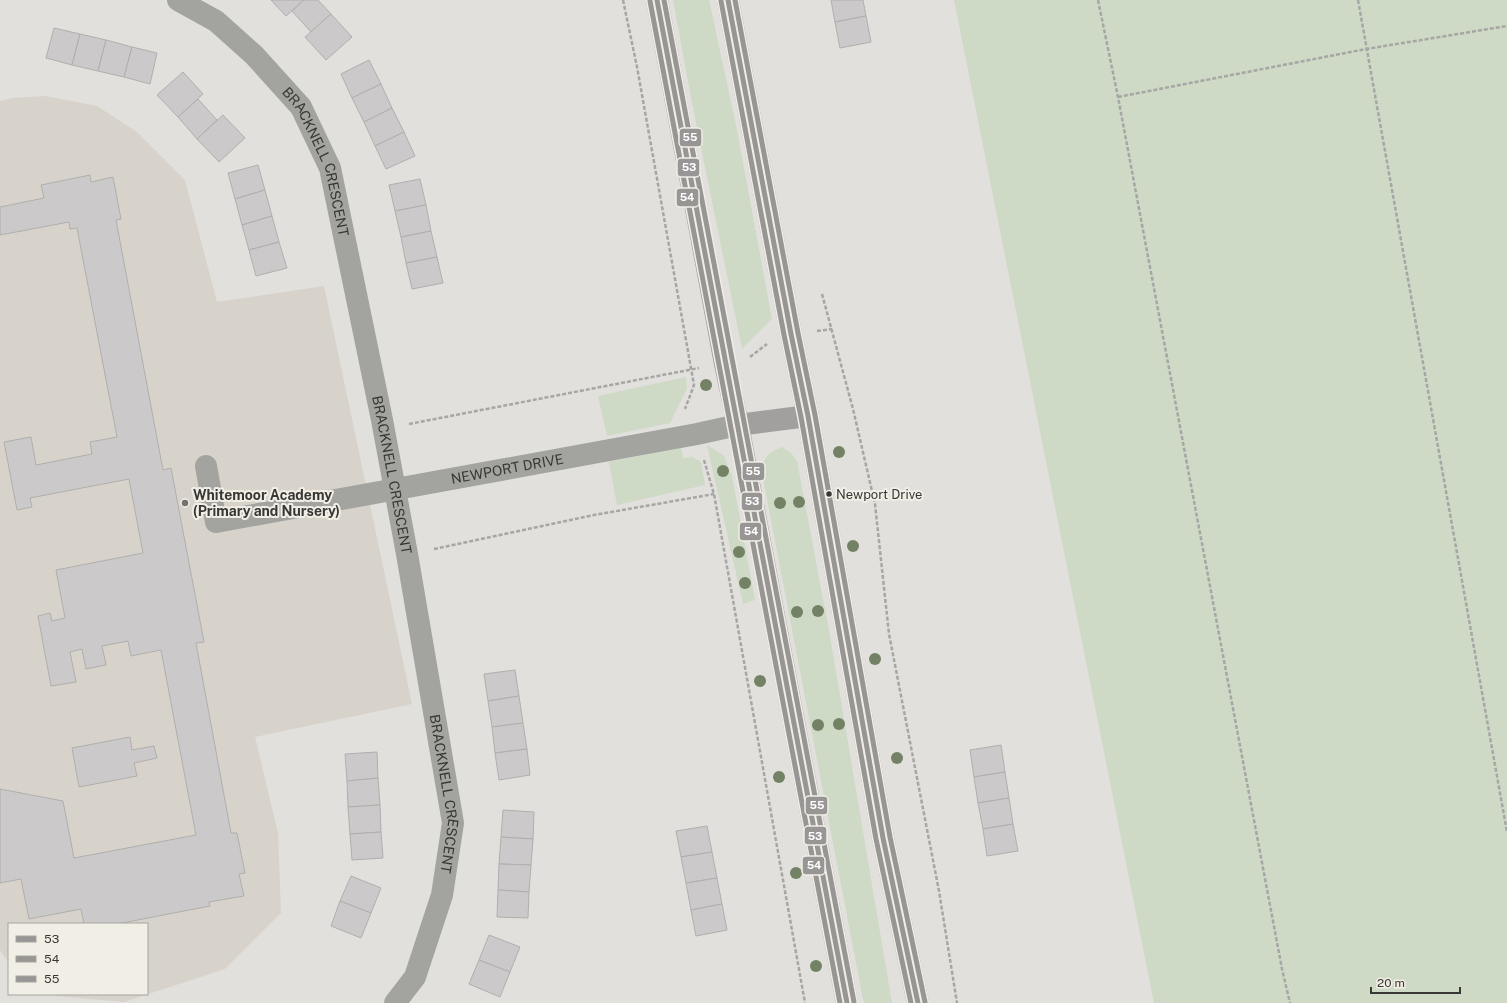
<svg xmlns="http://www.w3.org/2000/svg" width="1507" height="1003" font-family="'Public Sans',sans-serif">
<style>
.built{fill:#d7d3ca}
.green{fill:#ced9c6}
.building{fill:#cbc9c9;stroke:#b0afae}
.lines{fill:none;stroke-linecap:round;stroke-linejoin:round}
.path{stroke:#a6a6a5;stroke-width:2.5;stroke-dasharray:4 2;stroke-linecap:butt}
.minor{stroke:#a3a4a0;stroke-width:22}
.highway{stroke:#a1a09f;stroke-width:22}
.bus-1-casing{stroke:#f1eee6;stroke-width:8}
.bus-2-casing{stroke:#f1eee6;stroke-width:8}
.bus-3-casing{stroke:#f1eee6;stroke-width:8}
.bus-1{stroke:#979695;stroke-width:5}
.bus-2{stroke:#979695;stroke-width:5}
.bus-3{stroke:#979695;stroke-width:5}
.tree{fill:#738264}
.bus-dot{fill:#383734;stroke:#f1eee6;stroke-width:1.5}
.poi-dot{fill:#73726f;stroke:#f1eee6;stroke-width:1.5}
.labels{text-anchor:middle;stroke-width:4;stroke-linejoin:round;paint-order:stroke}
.bus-label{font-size:13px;fill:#383734;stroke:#f1eee6;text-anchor:start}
.street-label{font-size:14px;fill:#383734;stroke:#f1eee6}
.poi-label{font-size:14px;font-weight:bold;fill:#383734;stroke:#f1eee6;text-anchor:start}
.line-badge{stroke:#f1eee6;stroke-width:1.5}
.badge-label{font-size:11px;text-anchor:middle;font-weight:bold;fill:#fff}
</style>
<rect width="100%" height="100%" fill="#e1e0dc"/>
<!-- built -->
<path class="built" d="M 45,96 L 97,106 L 137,132 L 185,180 L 217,302 L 324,286 L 412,704 L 255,737 L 278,833 L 281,913 L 225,969 L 124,1002 L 56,996 L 54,994 L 147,994 L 147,924 L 9,924 L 9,961 L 4,957 L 0,950 L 0,101 L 13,98 Z"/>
<!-- green -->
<g class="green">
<path d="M 673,0 L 709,0 L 736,125 L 772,319 L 742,349 L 693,108 Z"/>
<path d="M 954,0 L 1507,0 L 1507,1003 L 1154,1003 Z"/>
<path d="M 686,377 L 687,389 L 670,423 L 607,436 L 598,396 Z"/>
<path d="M 707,445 L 724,456 L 732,476 L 755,600 L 743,604 Z"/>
<path d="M 782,447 L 791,453 L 797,461 L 830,636 L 892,1003 L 864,1003 L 863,999 L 761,468 C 766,455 769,452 782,447 Z"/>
<path d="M 681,448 L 683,458 L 692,457 L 701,462 L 705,485 L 617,505 L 609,462 Z"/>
</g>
<!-- building -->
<g class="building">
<path d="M 271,0 L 304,0 L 286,16 Z"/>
<path d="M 304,0 L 318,0 L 331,14 L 311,32 L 292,11 Z"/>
<path d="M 831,0 L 863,0 L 866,16 L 835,22 Z"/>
<path d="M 331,14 L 352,37 L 326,60 L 305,37 Z"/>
<path d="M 866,16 L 871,42 L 840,48 L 835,22 Z"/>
<path d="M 54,28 L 80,34 L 72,65 L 46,58 Z"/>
<path d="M 80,34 L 106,40 L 98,71 L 72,65 Z"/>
<path d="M 106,40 L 132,47 L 124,77 L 98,71 Z"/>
<path d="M 132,47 L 157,53 L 150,84 L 124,77 Z"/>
<path d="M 369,60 L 381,84 L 352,98 L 341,74 Z"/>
<path d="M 183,72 L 203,94 L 178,117 L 157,95 Z"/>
<path d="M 381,84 L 392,108 L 364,122 L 352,98 Z"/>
<path d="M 198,99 L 217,120 L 197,139 L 178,117 Z"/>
<path d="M 392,108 L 404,132 L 375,146 L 364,122 Z"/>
<path d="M 223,115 L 245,138 L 219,162 L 197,139 Z"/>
<path d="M 404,132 L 415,156 L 386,169 L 375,146 Z"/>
<path d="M 258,165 L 265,190 L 235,199 L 228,173 Z"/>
<path d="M 90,175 L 91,182 L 113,177 L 121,219 L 116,220 L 163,470 L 171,468 L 204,642 L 196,643 L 231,833 L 237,833 L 245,873 L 239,874 L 244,896 L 209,902 L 210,906 L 117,924 L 84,924 L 81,909 L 29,919 L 21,879 L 0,883 L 0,789 L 63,801 L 74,858 L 196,835 L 161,650 L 131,656 L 128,641 L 102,646 L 106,665 L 86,669 L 82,649 L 70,652 L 76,682 L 51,686 L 38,616 L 50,613 L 52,621 L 65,618 L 56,570 L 143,553 L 129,479 L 30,498 L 32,507 L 17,510 L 4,442 L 31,437 L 36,465 L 92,454 L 90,442 L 117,437 L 77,228 L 70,229 L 69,222 L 0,235 L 0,207 L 44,198 L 41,185 Z"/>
<path d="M 420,179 L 426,205 L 395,211 L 389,185 Z"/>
<path d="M 265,190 L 272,216 L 242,225 L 235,199 Z"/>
<path d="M 426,205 L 431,231 L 401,237 L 395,211 Z"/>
<path d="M 272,216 L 279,242 L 249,250 L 242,225 Z"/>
<path d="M 431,231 L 437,257 L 406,263 L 401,237 Z"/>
<path d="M 279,242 L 287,268 L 256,276 L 249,250 Z"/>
<path d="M 437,257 L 443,283 L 412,289 L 406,263 Z"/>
<path d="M 515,670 L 519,696 L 488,701 L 484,674 Z"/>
<path d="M 519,696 L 523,723 L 492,727 L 488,701 Z"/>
<path d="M 523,723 L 527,749 L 495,753 L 492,727 Z"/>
<path d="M 130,737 L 132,750 L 154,746 L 157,758 L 134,763 L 137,776 L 79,787 L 72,748 Z"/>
<path d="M 1001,745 L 1005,772 L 974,777 L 970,750 Z"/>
<path d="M 527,749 L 530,775 L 499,780 L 495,753 Z"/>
<path d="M 377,752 L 378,778 L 347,781 L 345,754 Z"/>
<path d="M 1005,772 L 1009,798 L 978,803 L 974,777 Z"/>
<path d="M 378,778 L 380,805 L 348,807 L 347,781 Z"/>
<path d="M 1009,798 L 1013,824 L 983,829 L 978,803 Z"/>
<path d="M 380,805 L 381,832 L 350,834 L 348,807 Z"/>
<path d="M 503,810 L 534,812 L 533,839 L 501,837 Z"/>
<path d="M 1013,824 L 1018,851 L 987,856 L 983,829 Z"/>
<path d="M 707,826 L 712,852 L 681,857 L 676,831 Z"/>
<path d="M 381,832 L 383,858 L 352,860 L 350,834 Z"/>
<path d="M 501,837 L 533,839 L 531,865 L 499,864 Z"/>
<path d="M 712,852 L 717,878 L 686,883 L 681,857 Z"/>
<path d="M 499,864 L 531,865 L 529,892 L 498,890 Z"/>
<path d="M 351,876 L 381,888 L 371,913 L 340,901 Z"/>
<path d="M 717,878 L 722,904 L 691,910 L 686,883 Z"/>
<path d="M 498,890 L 529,892 L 528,918 L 497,917 Z"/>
<path d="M 340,901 L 371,913 L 361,938 L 331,926 Z"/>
<path d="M 722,904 L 727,930 L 696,936 L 691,910 Z"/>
<path d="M 489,935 L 520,947 L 510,972 L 479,960 Z"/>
<path d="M 479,960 L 510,972 L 500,997 L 469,984 Z"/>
</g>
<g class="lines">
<!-- path -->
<g class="path">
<path d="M 623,0 L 637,67 L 694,385 L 685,409"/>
<path d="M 1098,0 L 1118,97 L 1282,969 L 1290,1003"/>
<path d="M 1358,0 L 1507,832"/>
<path d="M 1118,97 L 1366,49 L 1507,26"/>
<path d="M 822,294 L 853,409 L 875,504 L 889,634 L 939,891 L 957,1003"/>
<path d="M 817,331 L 832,329"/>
<path d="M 750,357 L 767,344"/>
<path d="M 409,424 L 699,368"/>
<path d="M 704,460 L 714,494 L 805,1003"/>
<path d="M 434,549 L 594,515 L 714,494"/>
</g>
<!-- minor -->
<g class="minor">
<path id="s1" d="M 178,0 L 216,21 L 254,55 L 301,107 L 330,168 L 382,420 L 407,554 L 453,823 L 442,895 L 415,977 L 395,1003"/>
<path id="s2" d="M 206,466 L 216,522 L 697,434 L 738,425"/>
</g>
<!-- highway -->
<g class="highway">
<path d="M 657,0 L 725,364 L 738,425 L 847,1003"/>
<path d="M 728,0 L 791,334 L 808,416 L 883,838 L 918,1003"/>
<path d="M 738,425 L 808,416"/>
</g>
<defs>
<g id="bus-1">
<path d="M 657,0 L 847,1003"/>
<path d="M 728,0 L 791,334 L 808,416 L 883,838 L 918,1003"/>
</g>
<g id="bus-2">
<path d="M 650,1 L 840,1003"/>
<path d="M 721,1 L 784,335 L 801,417 L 876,839 L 911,1003"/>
</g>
<g id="bus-3">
<path d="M 664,0 L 854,1002"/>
<path d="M 735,0 L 798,333 L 815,415 L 890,837 L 925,1002"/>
</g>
</defs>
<!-- bus-1 casing -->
<use href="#bus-1" class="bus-1-casing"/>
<!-- bus-2 casing -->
<use href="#bus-2" class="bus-2-casing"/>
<!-- bus-3 casing -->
<use href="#bus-3" class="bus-3-casing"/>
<!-- bus-1 -->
<use href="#bus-1" class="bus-1"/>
<!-- bus-2 -->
<use href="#bus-2" class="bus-2"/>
<!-- bus-3 -->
<use href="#bus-3" class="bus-3"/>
</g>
<!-- trees -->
<g class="tree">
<circle cx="706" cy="385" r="6"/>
<circle cx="839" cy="452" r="6"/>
<circle cx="723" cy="471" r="6"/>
<circle cx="799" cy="502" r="6"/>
<circle cx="780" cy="503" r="6"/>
<circle cx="853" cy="546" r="6"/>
<circle cx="739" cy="552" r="6"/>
<circle cx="745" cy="583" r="6"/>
<circle cx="818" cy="611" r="6"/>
<circle cx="797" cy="612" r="6"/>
<circle cx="875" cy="659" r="6"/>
<circle cx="760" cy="681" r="6"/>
<circle cx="839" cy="724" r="6"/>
<circle cx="818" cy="725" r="6"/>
<circle cx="897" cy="758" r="6"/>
<circle cx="779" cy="777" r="6"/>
<circle cx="796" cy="873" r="6"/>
<circle cx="816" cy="966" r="6"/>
</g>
<!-- markers -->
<circle class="bus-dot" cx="829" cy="494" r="3.5"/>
<circle class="poi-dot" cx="185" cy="503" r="4"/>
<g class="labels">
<!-- bus labels -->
<g class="bus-label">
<text x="836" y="499">Newport Drive</text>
</g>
<!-- street labels -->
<g class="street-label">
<text dy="5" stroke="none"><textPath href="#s1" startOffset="221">BRACKNELL CRESCENT</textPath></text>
<text dy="5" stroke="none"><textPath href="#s2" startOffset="353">NEWPORT DRIVE</textPath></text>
<text dy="5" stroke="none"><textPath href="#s1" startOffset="545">BRACKNELL CRESCENT</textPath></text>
<text dy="5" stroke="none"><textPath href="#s1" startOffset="869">BRACKNELL CRESCENT</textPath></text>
</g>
<!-- poi labels -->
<g class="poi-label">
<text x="193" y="500">Whitemoor Academy<tspan x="193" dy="16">(Primary and Nursery)</tspan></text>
</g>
</g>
<g class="line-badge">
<rect x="679" y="128" width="23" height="19" rx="4" fill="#979695"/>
<rect x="677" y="158" width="23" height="19" rx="4" fill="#979695"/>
<rect x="676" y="188" width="23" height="19" rx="4" fill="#979695"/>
<rect x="742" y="462" width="23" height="19" rx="4" fill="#979695"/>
<rect x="741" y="492" width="22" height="19" rx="4" fill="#979695"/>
<rect x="739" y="522" width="23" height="19" rx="4" fill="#979695"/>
<rect x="805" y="796" width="23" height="19" rx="4" fill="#979695"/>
<rect x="804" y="826" width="23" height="19" rx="4" fill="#979695"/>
<rect x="802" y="856" width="23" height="19" rx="4" fill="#979695"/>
</g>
<g class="badge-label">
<text x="690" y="141">55</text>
<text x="689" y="171">53</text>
<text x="687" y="201">54</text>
<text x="753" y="475">55</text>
<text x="752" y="505">53</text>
<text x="751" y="535">54</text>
<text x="817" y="809">55</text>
<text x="815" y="840">53</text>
<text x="814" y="869">54</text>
</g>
<!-- legend -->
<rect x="8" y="923" width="140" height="72" fill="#f1eee6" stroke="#a7a59f"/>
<rect x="16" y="936" width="20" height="6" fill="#979695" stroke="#a7a59f"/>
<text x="44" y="943" font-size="12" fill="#383734">53</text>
<rect x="16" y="956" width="20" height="6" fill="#979695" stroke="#a7a59f"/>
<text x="44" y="963" font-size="12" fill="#383734">54</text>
<rect x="16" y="976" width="20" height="6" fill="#979695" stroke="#a7a59f"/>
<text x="44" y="983" font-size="12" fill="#383734">55</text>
<!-- scale -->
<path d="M1371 987v6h89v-6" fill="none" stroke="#383734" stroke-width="2"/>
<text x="1377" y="987" font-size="12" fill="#383734" stroke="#f1eee6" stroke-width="3" paint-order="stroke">20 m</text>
</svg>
